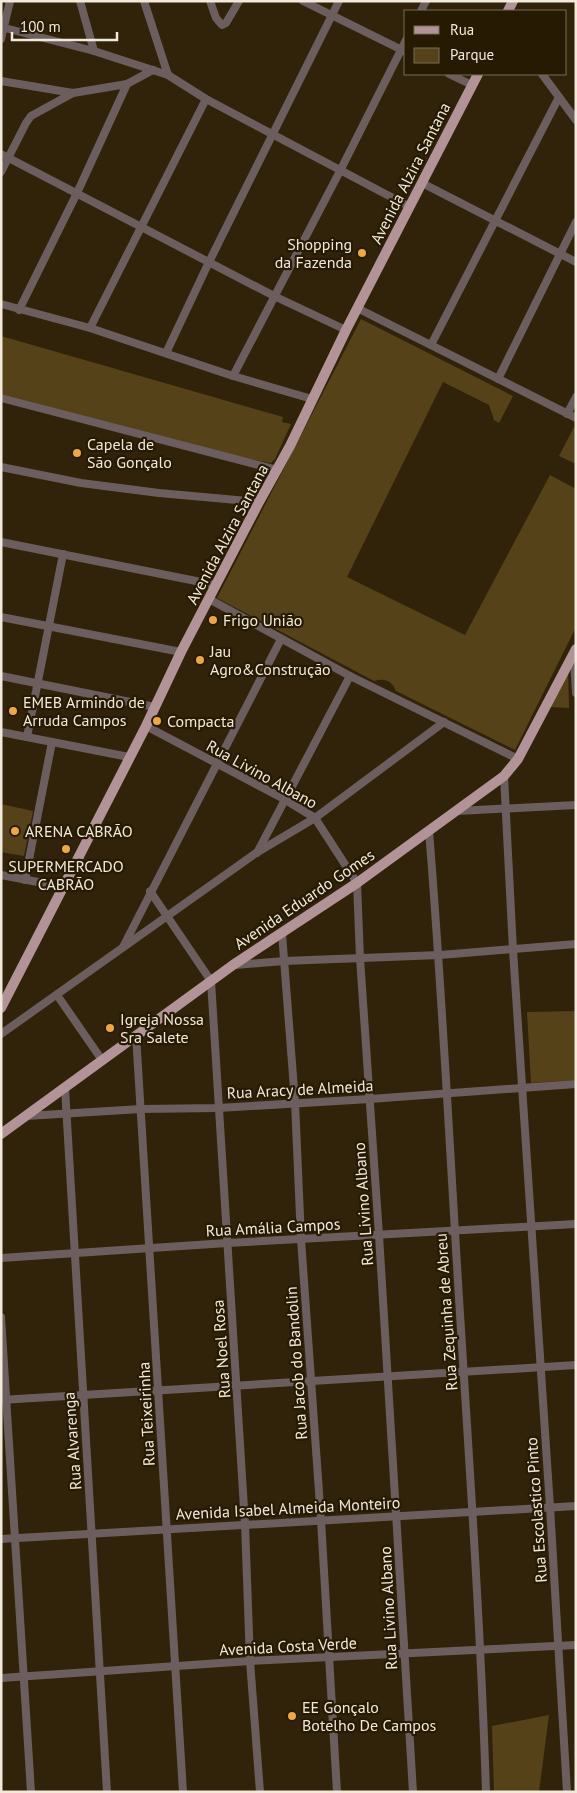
<svg xmlns="http://www.w3.org/2000/svg" width="577" height="1793" font-family="'PT Sans',sans-serif">
<style>
.green{fill:#564218}
.lines{fill:none;stroke-linecap:round;stroke-linejoin:round}
.minor{stroke:#6c5d5f;stroke-width:8}
.major{stroke:#b29398;stroke-width:10}
.poi-dot{fill:#eea83c;stroke:#261a02;stroke-width:2}
.labels{text-anchor:middle;stroke-width:4.5;stroke-linejoin:round;paint-order:stroke}
.street-label{font-size:16px;fill:#f1e9da;stroke:#261a02}
.poi-label{font-size:16px;fill:#f1e9da;stroke:#261a02;text-anchor:start}
</style>
<rect width="100%" height="100%" fill="#302309"/>
<!-- green -->
<g class="green">
<path d="M 361,319 L 513,396 L 499,423 L 494,420 L 489,405 L 443,382 L 347,577 L 465,635 L 550,475 L 576,489 L 576,627 L 515,750 L 396,691 C 391,680 385,678 374,681 L 217,598 Z"/>
<path d="M 1,336 L 283,417 L 282,422 L 291,424 L 275,459 L 271,463 L 244,458 L 1,394 Z"/>
<path d="M 574,427 L 576,428 L 576,464 L 559,456 Z"/>
<path d="M 568,669 L 569,708 L 549,707 Z"/>
<path d="M 1,804 L 33,811 L 24,856 L 1,852 Z"/>
<path d="M 576,1011 L 576,1080 L 531,1083 L 527,1012 Z"/>
<path d="M 549,1715 L 539,1792 L 494,1792 L 492,1726 Z"/>
</g>
<g class="lines">
<!-- minor -->
<g class="minor">
<path d="M 80,1 L 94,51"/>
<path d="M 144,1 L 168,75"/>
<path d="M 210,1 L 216,18 L 222,25 L 226,23 L 239,1"/>
<path d="M 303,1 L 406,52"/>
<path d="M 421,11 L 426,1"/>
<path d="M 1,27 L 94,51 L 168,75 L 206,99 L 410,207"/>
<path d="M 1,39 L 10,1"/>
<path d="M 449,74 L 472,85"/>
<path d="M 542,74 L 576,120"/>
<path d="M 1,81 L 73,93 L 127,84 L 153,70"/>
<path d="M 1,154 L 274,296 L 346,330"/>
<path d="M 1,172 L 26,123 L 31,116 L 73,93"/>
<path d="M 422,183 L 576,262"/>
<path d="M 1,304 L 90,328 L 233,376 L 312,399"/>
<path d="M 357,308 L 576,418"/>
<path d="M 19,310 L 77,193 L 127,84"/>
<path d="M 90,328 L 206,99"/>
<path d="M 431,345 L 559,97"/>
<path d="M 166,353 L 209,262 L 339,1"/>
<path d="M 233,376 L 340,171 L 406,40"/>
<path d="M 498,379 L 576,222"/>
<path d="M 1,398 L 278,470"/>
<path d="M 567,414 L 576,397"/>
<path d="M 1,467 L 81,483 L 159,493 L 259,502"/>
<path d="M 1,542 L 216,585"/>
<path d="M 209,599 L 350,676 L 518,759"/>
<path d="M 1,617 L 181,652"/>
<path d="M 574,661 L 576,693"/>
<path d="M 1,676 L 155,707"/>
<path d="M 146,726 L 284,799 L 315,818 L 357,883 L 360,958 L 379,1235 L 413,1792"/>
<path d="M 1,732 L 129,757"/>
<path d="M 27,737 L 63,554"/>
<path d="M 504,776 L 513,950 L 550,1507 L 567,1792"/>
<path d="M 457,811 L 576,805"/>
<path d="M 429,831 C 440,965 447,1098 455,1232 C 466,1418 480,1605 486,1792"/>
<path d="M 257,853 L 350,676"/>
<path d="M 1,875 L 64,887"/>
<path d="M 25,880 L 52,742"/>
<path d="M 150,891 L 211,981 L 245,1524 L 250,1661 L 260,1792"/>
<path d="M 282,933 L 295,1102 L 301,1239 L 321,1520 L 337,1792"/>
<path d="M 123,947 L 281,639"/>
<path d="M 235,965 L 284,961 L 440,955 L 576,944"/>
<path d="M 57,995 L 102,1060"/>
<path d="M 1,1034 L 256,853 L 315,818 L 444,722"/>
<path d="M 136,1035 L 183,1792"/>
<path d="M 65,1088 L 107,1792"/>
<path d="M 26,1116 L 141,1109 L 218,1108 L 370,1099 L 576,1084"/>
<path d="M 1,1258 L 227,1243 L 576,1224"/>
<path d="M 1,1317 L 31,1792"/>
<path d="M 1,1400 L 576,1365"/>
<path d="M 1,1539 L 576,1506"/>
<path d="M 1,1678 L 250,1661 L 576,1645"/>
</g>
<!-- major -->
<g class="major">
<path d="M 508,11 L 513,1"/>
<path d="M 1,1008 L 146,726 L 181,652 L 259,502 L 290,446 L 346,330 L 478,74"/>
<path d="M 1,1134 L 233,965 L 357,883 L 504,776 L 518,759 L 576,649"/>
</g>
</g>
<!-- markers -->
<g class="poi-dot">
<circle cx="362" cy="253" r="5"/>
<circle cx="77" cy="453" r="5"/>
<circle cx="213" cy="620" r="5"/>
<circle cx="200" cy="660" r="5"/>
<circle cx="13" cy="711" r="5"/>
<circle cx="157" cy="721" r="5"/>
<circle cx="15" cy="831" r="5"/>
<circle cx="66" cy="849" r="5"/>
<circle cx="110" cy="1028" r="5"/>
<circle cx="292" cy="1716" r="5"/>
</g>
<g class="labels">
<!-- street labels -->
<g class="street-label">
<text transform="translate(410 173) rotate(-63)" y="6">Avenida Alzira Santana</text>
<text transform="translate(227 534) rotate(-62)" y="6">Avenida Alzira Santana</text>
<text transform="translate(262 774) rotate(29)" y="6">Rua Livino Albano</text>
<text transform="translate(304 899) rotate(-34)" y="6">Avenida Eduardo Gomes</text>
<text transform="translate(300 1089) rotate(-3)" y="6">Rua Aracy de Almeida</text>
<text transform="translate(363 1204) rotate(-94)" y="6">Rua Livino Albano</text>
<text transform="translate(273 1227) rotate(-3)" y="6">Rua Amália Campos</text>
<text transform="translate(446 1312) rotate(-94)" y="6">Rua Zequinha de Abreu</text>
<text transform="translate(221 1349) rotate(-94)" y="6">Rua Noel Rosa</text>
<text transform="translate(296 1363) rotate(-94)" y="6">Rua Jacob do Bandolin</text>
<text transform="translate(146 1414) rotate(-93)" y="6">Rua Teixeirinha</text>
<text transform="translate(72 1441) rotate(-94)" y="6">Rua Alvarenga</text>
<text transform="translate(288 1508) rotate(-3)" y="6">Avenida Isabel Almeida Monteiro</text>
<text transform="translate(536 1510) rotate(-94)" y="6">Rua Escolastico Pinto</text>
<text transform="translate(388 1608) rotate(-93)" y="6">Rua Livino Albano</text>
<text transform="translate(288 1646) rotate(-3)" y="6">Avenida Costa Verde</text>
</g>
<!-- poi labels -->
<g class="poi-label">
<text x="352" y="250" text-anchor="end">Shopping<tspan x="352" dy="18">da Fazenda</tspan></text>
<text x="87" y="450">Capela de<tspan x="87" dy="18">São Gonçalo</tspan></text>
<text x="223" y="626">Frigo União</text>
<text x="210" y="657">Jau<tspan x="210" dy="18">Agro&amp;Construção</tspan></text>
<text x="23" y="708">EMEB Armindo de<tspan x="23" dy="18">Arruda Campos</tspan></text>
<text x="167" y="727">Compacta</text>
<text x="25" y="837">ARENA CABRÃO</text>
<text x="66" y="872" text-anchor="middle">SUPERMERCADO<tspan x="66" dy="18">CABRÃO</tspan></text>
<text x="120" y="1025">Igreja Nossa<tspan x="120" dy="18">Sra Salete</tspan></text>
<text x="302" y="1713">EE Gonçalo<tspan x="302" dy="18">Botelho De Campos</tspan></text>
</g>
</g>
<!-- border -->
<rect width="577" height="1793" fill="none" stroke="#f1e9da" stroke-width="5"/>
<!-- legend -->
<rect x="404" y="10" width="162" height="65" fill="#261a02" stroke="#776d58"/>
<rect x="414" y="26" width="25" height="8" fill="#b29398" stroke="#776d58"/>
<text x="450" y="35" font-size="15" fill="#f1e9da">Rua</text>
<rect x="414" y="48" width="25" height="15" fill="#564218" stroke="#776d58"/>
<text x="450" y="60" font-size="15" fill="#f1e9da">Parque</text>
<!-- scale -->
<path d="M12 32v8h105v-8" fill="none" stroke="#f1e9da" stroke-width="2.5"/>
<text x="20" y="32" font-size="15" fill="#f1e9da" stroke="#261a02" stroke-width="4" paint-order="stroke">100 m</text>
</svg>
